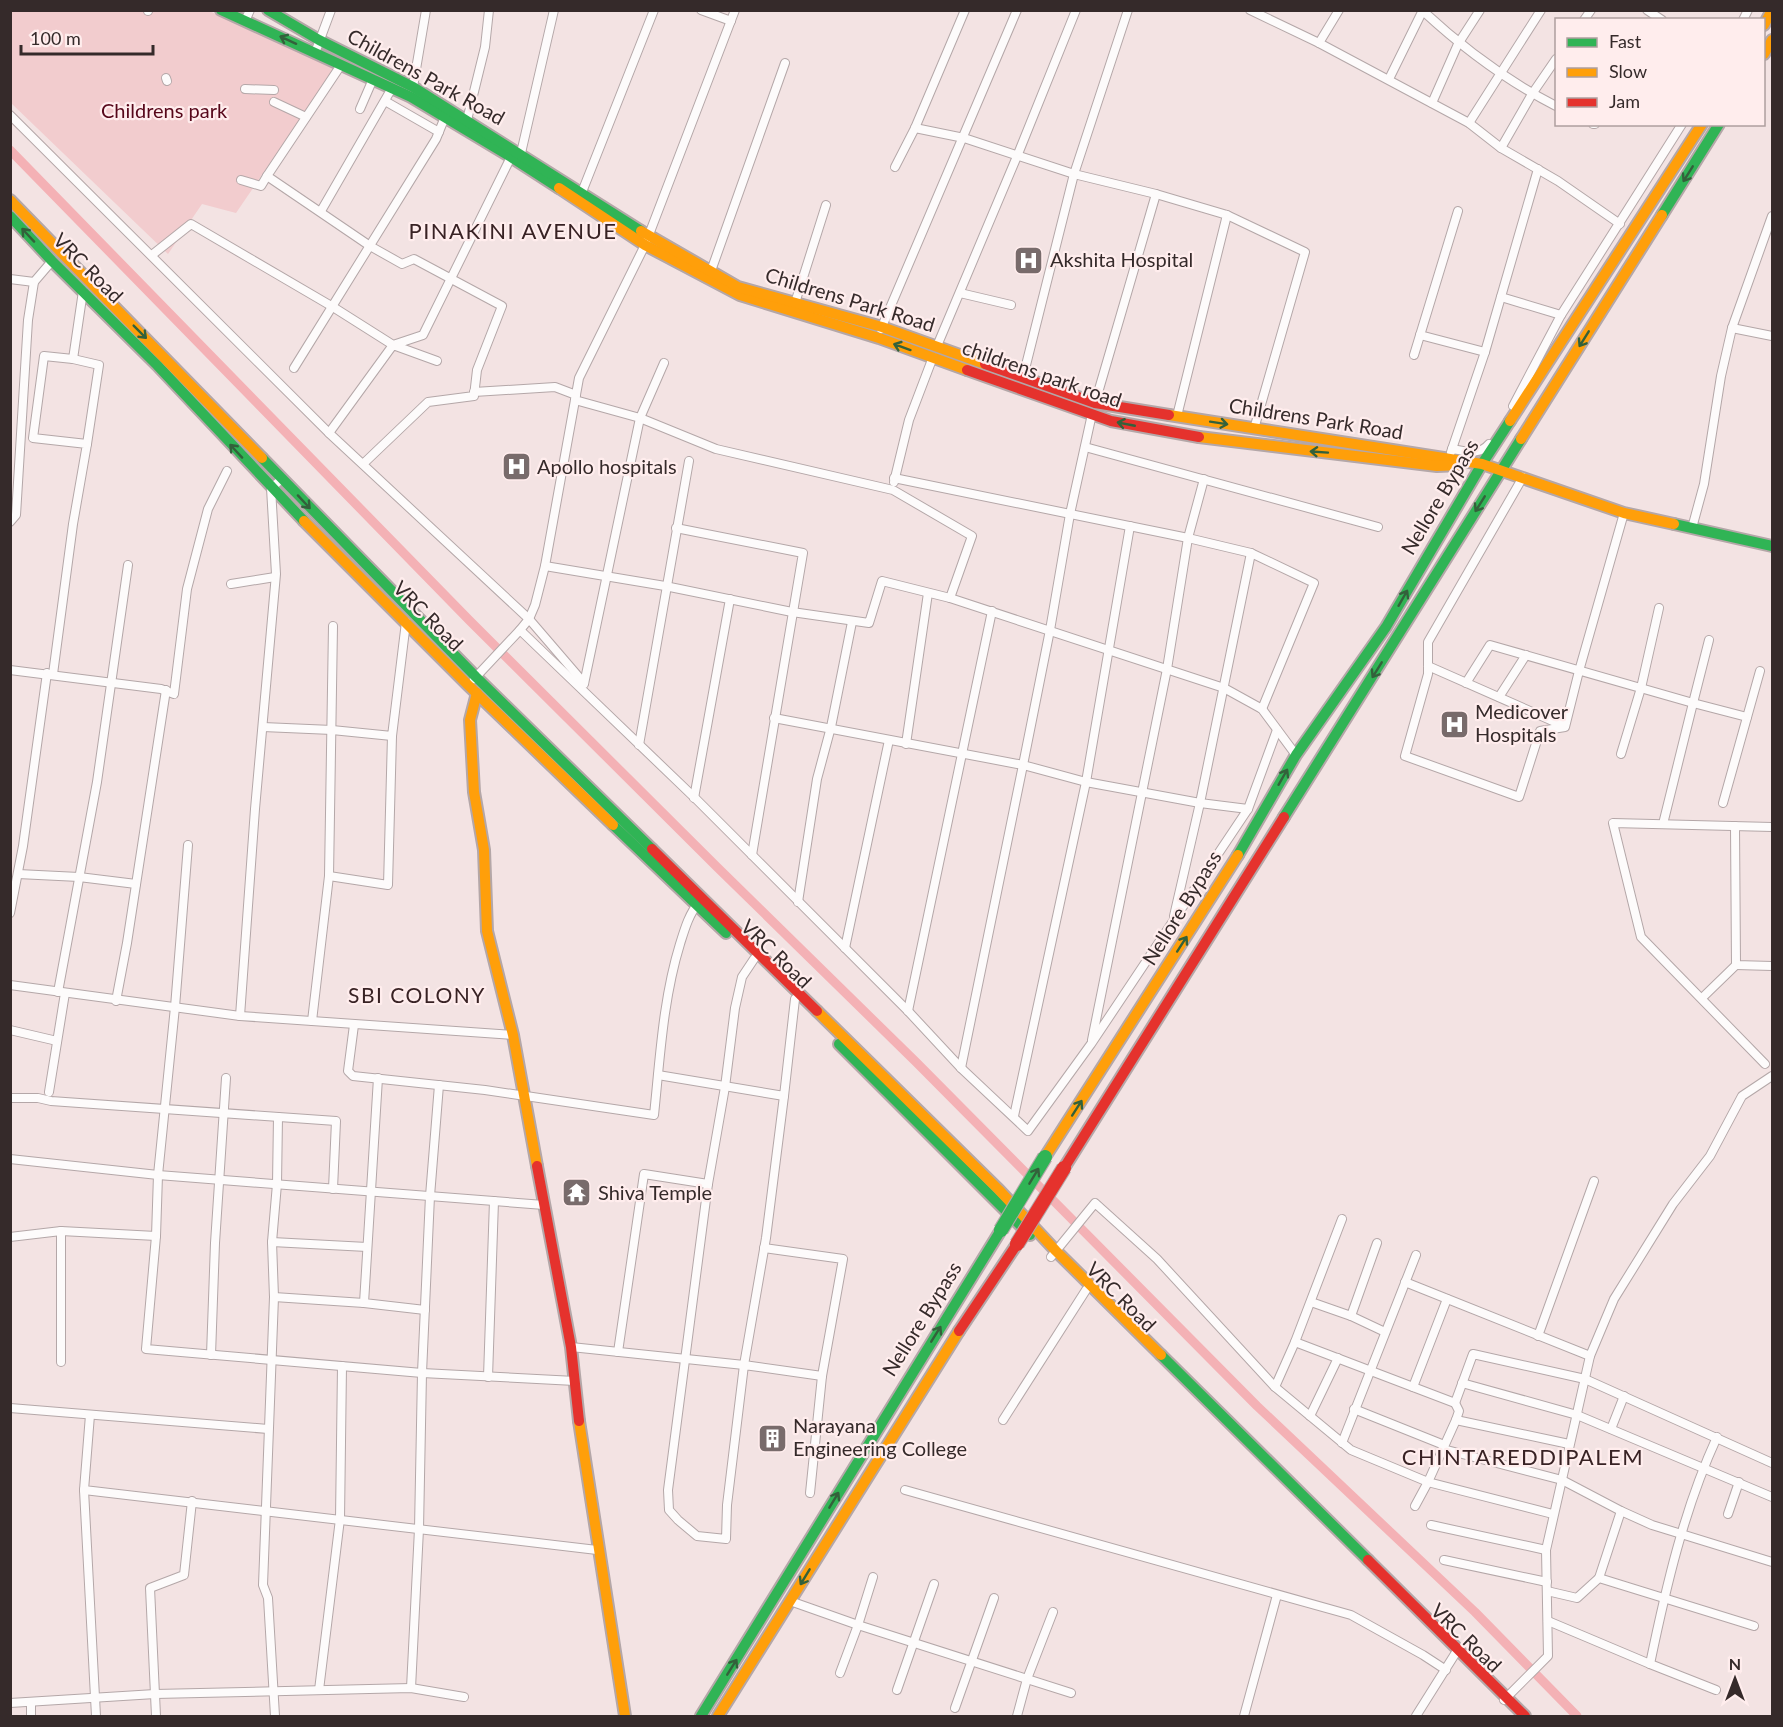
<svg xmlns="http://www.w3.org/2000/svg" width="1783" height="1727" font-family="Lato,sans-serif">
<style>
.green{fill:#f2ccce}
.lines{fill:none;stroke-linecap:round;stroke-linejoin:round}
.canal{stroke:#f4b1b5;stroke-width:9}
.street-casing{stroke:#b4a7a8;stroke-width:10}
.fast-casing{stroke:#b4a7a8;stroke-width:14}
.slow-casing{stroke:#b4a7a8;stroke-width:14}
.jam-casing{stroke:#b4a7a8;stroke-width:14}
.street{stroke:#fdfbfb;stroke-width:8}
.fast{stroke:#30b455;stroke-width:10}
.slow{stroke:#ff9f0a;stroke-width:10}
.jam{stroke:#e5322d;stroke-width:10}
.fast-bridge-casing{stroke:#b4a7a8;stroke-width:16;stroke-linecap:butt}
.jam-bridge-casing{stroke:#b4a7a8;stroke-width:16;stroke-linecap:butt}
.fast-bridge{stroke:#30b455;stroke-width:14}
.jam-bridge{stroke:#e5322d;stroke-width:14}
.oneway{stroke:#33613b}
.labels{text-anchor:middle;stroke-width:4.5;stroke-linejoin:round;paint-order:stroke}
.street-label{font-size:20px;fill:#352a2a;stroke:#ffeded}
.park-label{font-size:20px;fill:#57071a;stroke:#ffeded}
.poi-label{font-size:20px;fill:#352a2a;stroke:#ffeded;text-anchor:start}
.neighbourhood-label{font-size:21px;letter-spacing:1.5px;fill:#382224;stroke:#ffeded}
.quarter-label{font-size:22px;letter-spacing:1.5px;fill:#382224;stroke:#ffeded}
</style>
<rect width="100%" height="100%" fill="#f3e3e3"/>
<!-- green -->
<path class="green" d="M 10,11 L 209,11 L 337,65 L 236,213 L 202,204 L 168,254 L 11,103 Z"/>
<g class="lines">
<!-- canal -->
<path class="canal" d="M 10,150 L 470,621 L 718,868 L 916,1062 L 1257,1406 L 1475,1612 L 1577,1716"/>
<defs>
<g id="street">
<path d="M 701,10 L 731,21"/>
<path d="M 1250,10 L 1319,43 L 1469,123 L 1501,148 L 1558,181 L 1620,224"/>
<path d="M 1647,10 L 1662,20"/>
<path d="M 148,11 L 148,10"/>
<path d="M 1423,11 C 1464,49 1507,81 1556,106"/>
<path d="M 1584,20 L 1591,10"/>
<path d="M 1743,20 L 1748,10"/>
<path d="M 245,21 L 250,10"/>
<path d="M 1319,43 L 1339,10"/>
<path d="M 315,53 L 331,10"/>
<path d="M 341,65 L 267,176 L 370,246 L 402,264 L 414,259 L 502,306 L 477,370 L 474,396 L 428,402 L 363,464"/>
<path d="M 166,78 L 167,81"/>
<path d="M 1389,79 L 1423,10"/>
<path d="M 413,87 L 426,10"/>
<path d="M 245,89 L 274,90"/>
<path d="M 385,101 L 439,132"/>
<path d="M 274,102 L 306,117"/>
<path d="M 1432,103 L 1458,44 L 1480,10"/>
<path d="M 360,109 L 373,79"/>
<path d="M 10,115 L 329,433 L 529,619 L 584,683"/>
<path d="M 467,120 L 485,47 L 489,10"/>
<path d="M 1469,123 L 1541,10"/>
<path d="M 1593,124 L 1595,124"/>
<path d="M 915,128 L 964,138 L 1074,174 L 1156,194 L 1227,215 L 1177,416"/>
<path d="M 1501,148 L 1532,94 L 1556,59"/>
<path d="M 521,153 L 554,10"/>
<path d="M 895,167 L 915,128 L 965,10"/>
<path d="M 241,180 L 261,186 L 267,176"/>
<path d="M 582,192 L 654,10"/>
<path d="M 321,211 L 392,88"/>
<path d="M 1227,215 L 1305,252 L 1254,429"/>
<path d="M 152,255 L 191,224 L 333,307 L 393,345 L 423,335 L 511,157"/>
<path d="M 711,271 L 785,63"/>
<path d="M 10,279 L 34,282"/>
<path d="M 960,293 L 1011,305"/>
<path d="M 1501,297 L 1561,315"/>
<path d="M 795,303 L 826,205"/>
<path d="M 1732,328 L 1772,336"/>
<path d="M 881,329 L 1017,10"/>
<path d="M 1420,335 L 1485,352"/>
<path d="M 937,346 L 1018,154 L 1076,10"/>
<path d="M 1414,355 L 1458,211"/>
<path d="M 73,359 L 99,365 L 87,444"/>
<path d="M 294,368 L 436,139 L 445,117"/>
<path d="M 1023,377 L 1074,174 L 1128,10"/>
<path d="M 474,392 L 555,387 L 576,395"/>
<path d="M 575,400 L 640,418 L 716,449 L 893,490 L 972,536 L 950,598"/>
<path d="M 1095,403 L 1156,194"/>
<path d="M 1513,406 L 1561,315 L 1682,124"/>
<path d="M 329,433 L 393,345 L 437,361"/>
<path d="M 1085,447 L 1378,527"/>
<path d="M 1452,449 C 1466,451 1479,456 1489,444"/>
<path d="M 1451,452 L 1485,352 L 1538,169"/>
<path d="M 1523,477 L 1428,642 L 1428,674 L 1405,756 L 1519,797 L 1540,731 L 1565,727 L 1579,671 L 1624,513"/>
<path d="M 894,478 L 1188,538 L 1251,553 L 1314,583 L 1262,709"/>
<path d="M 894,482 L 909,420 L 933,357"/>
<path d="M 10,522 L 16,515 L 28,320 L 34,282 L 52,261"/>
<path d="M 676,528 L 803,553 L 752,855"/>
<path d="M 1692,528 L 1704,484 L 1721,376 L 1732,328 L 1772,216"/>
<path d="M 545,566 L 665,586 L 792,612 L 869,623 L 882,581 L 950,598 L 1224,688 L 1262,709 L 1296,755"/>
<path d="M 231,584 L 275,577"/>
<path d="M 520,630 L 697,800 L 908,1011 L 961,1068 L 1028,1131 L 1091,1044 L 1248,809 L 1277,730"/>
<path d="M 1709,640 L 1693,703 L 1747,717"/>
<path d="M 1428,666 L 1564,726"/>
<path d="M 10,670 L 161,689 L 174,694 L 187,589 L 208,509 L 227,471"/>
<path d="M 53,674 L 73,524 L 87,444 L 33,438 L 44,356 L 73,359 L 83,291"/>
<path d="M 474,679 L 520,630 L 529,619 L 535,605 L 545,566 L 579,378 L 645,245 L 735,10"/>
<path d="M 1466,683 L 1490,645 L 1693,703 L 1663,824"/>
<path d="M 584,684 L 640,418 L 664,363"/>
<path d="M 1499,697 L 1526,655"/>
<path d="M 774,718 L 1023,765 L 1086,782 L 1200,803 L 1248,809"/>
<path d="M 263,727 L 332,730 L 392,736 L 406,622"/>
<path d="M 906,744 L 928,593"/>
<path d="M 639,745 L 689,461"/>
<path d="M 1621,754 L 1641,688 L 1659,608"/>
<path d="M 694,798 L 730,599"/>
<path d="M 1723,803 L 1760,671"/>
<path d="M 1735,826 L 1736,965 L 1772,966"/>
<path d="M 188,845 L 175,1007 L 158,1175 L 156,1236 L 146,1349 L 422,1373 L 575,1381"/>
<path d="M 18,874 L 79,877 L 136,884"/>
<path d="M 329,876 L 388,885 L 392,736"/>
<path d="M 798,902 L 817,779 L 831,727 L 852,622"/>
<path d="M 10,913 L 23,846 L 47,673"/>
<path d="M 1174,916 L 1200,803 L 1251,553"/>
<path d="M 845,948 L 889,740"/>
<path d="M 754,959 L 742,977 L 735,1008 L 725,1087 L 708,1184 L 668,1490 L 669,1510 L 678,1520 L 697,1536 L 726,1539 L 727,1505 L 744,1365 L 822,1376 L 843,1259 L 764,1248"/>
<path d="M 10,985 L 240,1016 L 513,1035"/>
<path d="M 58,992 L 97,782 L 128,565"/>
<path d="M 1702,998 L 1736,965"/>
<path d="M 116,1001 L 127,943 L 166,690"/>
<path d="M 908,1011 L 992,611"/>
<path d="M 240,1016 L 255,809 L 276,574 L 271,488 L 282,479"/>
<path d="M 312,1021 L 329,876 L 333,626"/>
<path d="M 354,1025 L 348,1071 L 353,1076 L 485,1090 L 654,1115 C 660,1058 663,999 680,944 C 685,928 689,914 699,902"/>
<path d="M 10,1030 L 57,1041"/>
<path d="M 1092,1040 L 1167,669 L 1188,538 L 1204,479"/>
<path d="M 1765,1064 L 1641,937 L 1613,823 L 1772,827"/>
<path d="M 961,1068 L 1023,765 L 1050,630 L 1070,514 L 1092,414"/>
<path d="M 658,1075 L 784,1096 L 795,999"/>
<path d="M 378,1078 L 364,1303 L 425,1310"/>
<path d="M 49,1092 L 65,993"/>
<path d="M 10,1098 L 38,1098 L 51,1101 L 336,1121 L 333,1189"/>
<path d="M 1014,1116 L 1086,782 L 1130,526"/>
<path d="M 10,1159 L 158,1175 L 544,1205"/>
<path d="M 10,1237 L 61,1231 L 156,1236"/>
<path d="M 272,1242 L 367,1247"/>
<path d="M 1051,1257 L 1095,1203 L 1157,1259 L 1275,1387 L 1351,1450 L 1428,1482 L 1553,1514"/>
<path d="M 1405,1282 L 1590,1356"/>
<path d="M 274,1297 L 364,1303"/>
<path d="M 1311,1302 L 1351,1316 L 1385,1332"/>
<path d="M 1351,1316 L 1377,1243"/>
<path d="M 1538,1336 L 1594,1181"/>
<path d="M 1295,1342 L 1455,1403 L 1473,1354 L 1585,1379 L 1772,1463"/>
<path d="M 571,1347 L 744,1365 L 766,1238 L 784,1096"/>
<path d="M 618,1352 L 644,1174 L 708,1184"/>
<path d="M 211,1355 L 215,1243 L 226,1078"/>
<path d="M 61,1362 L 61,1231"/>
<path d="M 488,1377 L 494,1201"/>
<path d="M 1462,1383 L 1577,1415 L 1772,1497"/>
<path d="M 1275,1387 L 1295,1342 L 1342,1219"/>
<path d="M 1413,1387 L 1447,1299"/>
<path d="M 10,1408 L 268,1429"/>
<path d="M 1354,1409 L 1444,1445"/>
<path d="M 90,1415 L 84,1490 L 597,1550"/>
<path d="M 1310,1416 L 1338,1358"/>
<path d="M 1003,1420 L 1086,1290"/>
<path d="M 1456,1420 L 1569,1444"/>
<path d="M 1611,1429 L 1624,1396"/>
<path d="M 1342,1443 L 1416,1255"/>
<path d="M 1443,1449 L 1562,1480 L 1621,1511 L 1652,1525 L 1772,1562"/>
<path d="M 84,1490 L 96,1716"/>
<path d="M 905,1490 L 1351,1615 L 1423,1655 L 1446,1670"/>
<path d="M 810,1493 L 822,1376"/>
<path d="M 1415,1506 L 1428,1482 L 1456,1420 L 1459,1411 L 1455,1403"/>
<path d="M 1728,1514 L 1739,1482"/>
<path d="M 1431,1525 L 1546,1550"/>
<path d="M 1444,1560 L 1547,1582"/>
<path d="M 1599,1578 L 1621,1511"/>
<path d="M 1547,1591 L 1577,1598 L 1599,1578 L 1754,1626"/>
<path d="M 790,1601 L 858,1625 L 1071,1693"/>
<path d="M 1548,1621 L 1650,1664 L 1716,1690"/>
<path d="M 1650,1664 C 1666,1587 1684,1509 1717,1437"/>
<path d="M 840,1673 L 858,1625 L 873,1577"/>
<path d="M 411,1688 L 419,1529 L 422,1373 L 430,1196 L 439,1085"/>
<path d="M 319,1690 L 340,1519 L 342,1366"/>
<path d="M 897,1690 L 934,1584"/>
<path d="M 1504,1700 L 1548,1656 L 1546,1550 L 1590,1356 L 1614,1299 L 1673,1204 L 1710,1156 L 1742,1096 L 1772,1076"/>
<path d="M 31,1702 L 31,1716"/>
<path d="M 10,1703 L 155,1694 L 411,1688 L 464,1697"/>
<path d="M 955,1708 L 994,1598"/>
<path d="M 156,1716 L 150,1588 L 184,1575 L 192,1501"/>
<path d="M 275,1716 L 268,1598 L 263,1585 L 274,1297 L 272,1242 L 277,1184 L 278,1117"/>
<path d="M 1017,1716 L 1027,1679 L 1053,1612"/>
<path d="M 1244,1716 L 1277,1595"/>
<path d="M 1416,1716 L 1455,1654"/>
</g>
<g id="fast">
<path d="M 221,10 L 411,97 L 511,157 L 559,188"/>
<path d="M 268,10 L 319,40 L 413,87 L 641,231"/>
<path d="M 1662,215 L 1719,124"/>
<path d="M 10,216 L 52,261 L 157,365 L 304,521"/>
<path d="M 262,458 L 476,677 L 652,849"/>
<path d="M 1674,524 L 1772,546"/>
<path d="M 1284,817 L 1521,439"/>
<path d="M 613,825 L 726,933"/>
<path d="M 1238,855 L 1296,755 L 1386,627 L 1482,464 L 1510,421"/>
<path d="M 839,1044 L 1030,1235"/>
<path d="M 1161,1355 L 1368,1560"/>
<path d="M 701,1716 L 1001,1230"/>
</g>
<g id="slow">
<path d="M 1764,25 L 1772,10"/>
<path d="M 1764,54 L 1772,40"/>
<path d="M 559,188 L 645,245 L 740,295 L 879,338 L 967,370"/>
<path d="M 10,200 L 262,458"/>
<path d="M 641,231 L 738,287 L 882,327 L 985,364"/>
<path d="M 1169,415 L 1482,464 L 1624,513 L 1674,524"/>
<path d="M 1510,421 L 1702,124"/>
<path d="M 1199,437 L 1437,466 L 1460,465"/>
<path d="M 1521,439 L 1662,215"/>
<path d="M 304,521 L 468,685 L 613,825"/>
<path d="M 477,693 L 470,720 L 474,792 L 484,850 L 487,931 L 513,1035 L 537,1166"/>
<path d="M 817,1011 L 999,1190 L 1056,1251 L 1161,1355"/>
<path d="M 1045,1157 L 1238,855"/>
<path d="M 579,1421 L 625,1716"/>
<path d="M 718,1716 L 959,1331"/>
</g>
<g id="jam">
<path d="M 985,364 L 1095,403 L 1169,415"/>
<path d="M 967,370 L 1111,421 L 1199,437"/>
<path d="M 652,849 L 817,1011"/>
<path d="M 537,1166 L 571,1347 L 579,1421"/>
<path d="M 1064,1168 L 1284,817"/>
<path d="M 959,1331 L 1017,1244"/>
<path d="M 1368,1560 L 1525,1716"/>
</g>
</defs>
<!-- street casing -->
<use href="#street" class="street-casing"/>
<!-- fast casing -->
<use href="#fast" class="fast-casing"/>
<!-- slow casing -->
<use href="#slow" class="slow-casing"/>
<!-- jam casing -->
<use href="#jam" class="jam-casing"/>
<!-- street -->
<use href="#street" class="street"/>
<!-- fast -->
<use href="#fast" class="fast"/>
<!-- slow -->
<use href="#slow" class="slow"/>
<!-- jam -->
<use href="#jam" class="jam"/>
<defs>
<path id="fast-bridge" d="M 1001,1230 L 1045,1157"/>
<path id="jam-bridge" d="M 1017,1244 L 1064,1168"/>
</defs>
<!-- fast-bridge casing -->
<use href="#fast-bridge" class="fast-bridge-casing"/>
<!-- jam-bridge casing -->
<use href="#jam-bridge" class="jam-bridge-casing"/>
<!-- fast-bridge -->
<use href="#fast-bridge" class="fast-bridge"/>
<!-- jam-bridge -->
<use href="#jam-bridge" class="jam-bridge"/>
</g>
<!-- one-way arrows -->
<defs><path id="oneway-shaft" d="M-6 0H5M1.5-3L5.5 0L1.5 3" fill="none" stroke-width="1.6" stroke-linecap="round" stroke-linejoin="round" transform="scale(1.5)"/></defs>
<g class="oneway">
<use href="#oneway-shaft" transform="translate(288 40) rotate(-155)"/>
<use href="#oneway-shaft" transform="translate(1688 174) rotate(122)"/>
<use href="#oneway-shaft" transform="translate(28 235) rotate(-133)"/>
<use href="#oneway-shaft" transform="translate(140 332) rotate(45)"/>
<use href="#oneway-shaft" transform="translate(1584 339) rotate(122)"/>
<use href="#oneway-shaft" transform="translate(902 347) rotate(-160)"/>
<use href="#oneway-shaft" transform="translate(1219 423) rotate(9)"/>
<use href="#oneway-shaft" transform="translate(1126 424) rotate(-169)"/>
<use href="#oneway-shaft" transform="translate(236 451) rotate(-133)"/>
<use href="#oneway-shaft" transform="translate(1319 452) rotate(-176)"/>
<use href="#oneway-shaft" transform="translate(304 502) rotate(47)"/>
<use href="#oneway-shaft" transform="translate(1480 504) rotate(122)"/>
<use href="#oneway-shaft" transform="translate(1403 598) rotate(-60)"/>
<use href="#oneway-shaft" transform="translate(1377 670) rotate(122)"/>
<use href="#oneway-shaft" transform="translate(1283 777) rotate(-60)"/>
<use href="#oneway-shaft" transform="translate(1182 944) rotate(-57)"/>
<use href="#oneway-shaft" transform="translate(1077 1108) rotate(-57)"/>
<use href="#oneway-shaft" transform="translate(1034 1176) rotate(-59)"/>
<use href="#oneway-shaft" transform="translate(936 1334) rotate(-58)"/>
<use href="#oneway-shaft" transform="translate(834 1500) rotate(-59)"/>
<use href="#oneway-shaft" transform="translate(805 1577) rotate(121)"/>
<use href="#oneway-shaft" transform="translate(732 1667) rotate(-58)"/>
</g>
<!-- icons -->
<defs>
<symbol id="hospital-square" viewBox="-11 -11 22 22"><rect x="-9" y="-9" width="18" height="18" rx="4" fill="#786b6b" stroke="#ffeded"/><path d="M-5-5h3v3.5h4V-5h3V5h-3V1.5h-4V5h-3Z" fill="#fff"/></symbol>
<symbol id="temple-square" viewBox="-11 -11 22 22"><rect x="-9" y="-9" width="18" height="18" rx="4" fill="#786b6b" stroke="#ffeded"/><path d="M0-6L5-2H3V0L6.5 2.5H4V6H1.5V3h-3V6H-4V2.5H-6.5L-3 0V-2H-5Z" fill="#fff"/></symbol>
<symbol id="building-square" viewBox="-11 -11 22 22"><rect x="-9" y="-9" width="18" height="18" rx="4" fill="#786b6b" stroke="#ffeded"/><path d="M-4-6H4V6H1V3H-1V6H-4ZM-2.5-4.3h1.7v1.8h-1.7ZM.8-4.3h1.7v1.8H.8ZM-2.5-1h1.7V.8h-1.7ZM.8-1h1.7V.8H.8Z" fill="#fff"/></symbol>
</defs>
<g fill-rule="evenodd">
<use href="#hospital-square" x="1012" y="244" width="33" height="33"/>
<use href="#hospital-square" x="500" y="450" width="33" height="33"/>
<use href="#hospital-square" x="1438" y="708" width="33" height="33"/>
<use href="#temple-square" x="560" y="1176" width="33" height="33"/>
<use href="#building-square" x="756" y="1422" width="33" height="33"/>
</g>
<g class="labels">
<!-- street labels -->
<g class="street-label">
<text transform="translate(426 77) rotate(29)" y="7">Childrens Park Road</text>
<text transform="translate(88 268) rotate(45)" y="7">VRC Road</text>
<text transform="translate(850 300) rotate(17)" y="7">Childrens Park Road</text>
<text transform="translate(1042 374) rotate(19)" y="7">childrens park road</text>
<text transform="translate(1316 419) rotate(9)" y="7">Childrens Park Road</text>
<text transform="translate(1440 497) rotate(-59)" y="7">Nellore Bypass</text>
<text transform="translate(428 616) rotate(45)" y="7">VRC Road</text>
<text transform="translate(1182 908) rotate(-58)" y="7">Nellore Bypass</text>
<text transform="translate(776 954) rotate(44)" y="7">VRC Road</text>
<text transform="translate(1121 1297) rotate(45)" y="7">VRC Road</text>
<text transform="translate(922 1319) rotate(-58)" y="7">Nellore Bypass</text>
<text transform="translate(1466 1638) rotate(44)" y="7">VRC Road</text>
</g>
<!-- park labels -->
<g class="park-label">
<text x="164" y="118">Childrens park</text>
</g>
<!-- poi labels -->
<g class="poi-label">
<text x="1050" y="267">Akshita Hospital</text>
<text x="537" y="474">Apollo hospitals</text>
<text x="1475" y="719">Medicover<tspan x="1475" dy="23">Hospitals</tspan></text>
<text x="598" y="1200">Shiva Temple</text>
<text x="793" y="1433">Narayana<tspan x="793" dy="23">Engineering College</tspan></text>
</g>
<!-- neighbourhood labels -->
<g class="neighbourhood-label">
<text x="417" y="1003">SBI COLONY</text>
</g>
<!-- quarter labels -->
<g class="quarter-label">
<text x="513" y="239">PINAKINI AVENUE</text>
<text x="1523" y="1465">CHINTAREDDIPALEM</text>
</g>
</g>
<!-- border -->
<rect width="1783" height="1727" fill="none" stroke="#352a2a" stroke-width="24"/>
<!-- legend -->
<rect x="1555" y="18" width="210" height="108" fill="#ffeded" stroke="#ae9f9f" stroke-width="1.5"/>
<rect x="1567" y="38" width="30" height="9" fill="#30b455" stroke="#ae9f9f" stroke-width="1.5"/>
<text x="1609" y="48" font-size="18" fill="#352a2a">Fast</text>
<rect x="1567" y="68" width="30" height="9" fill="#ff9f0a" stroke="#ae9f9f" stroke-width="1.5"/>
<text x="1609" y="78" font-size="18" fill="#352a2a">Slow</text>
<rect x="1567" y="98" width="30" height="9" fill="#e5322d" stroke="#ae9f9f" stroke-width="1.5"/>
<text x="1609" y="108" font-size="18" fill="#352a2a">Jam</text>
<!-- north arrow -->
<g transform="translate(1735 1679)" stroke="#ffeded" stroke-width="4.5" paint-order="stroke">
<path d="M0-4.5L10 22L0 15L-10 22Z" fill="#352a2a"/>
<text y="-9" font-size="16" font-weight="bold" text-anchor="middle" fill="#352a2a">N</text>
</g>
<!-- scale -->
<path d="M21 45v9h132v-9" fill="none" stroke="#352a2a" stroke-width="3"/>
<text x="30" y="45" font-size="18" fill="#352a2a" stroke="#ffeded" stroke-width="4.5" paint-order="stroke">100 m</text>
</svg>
